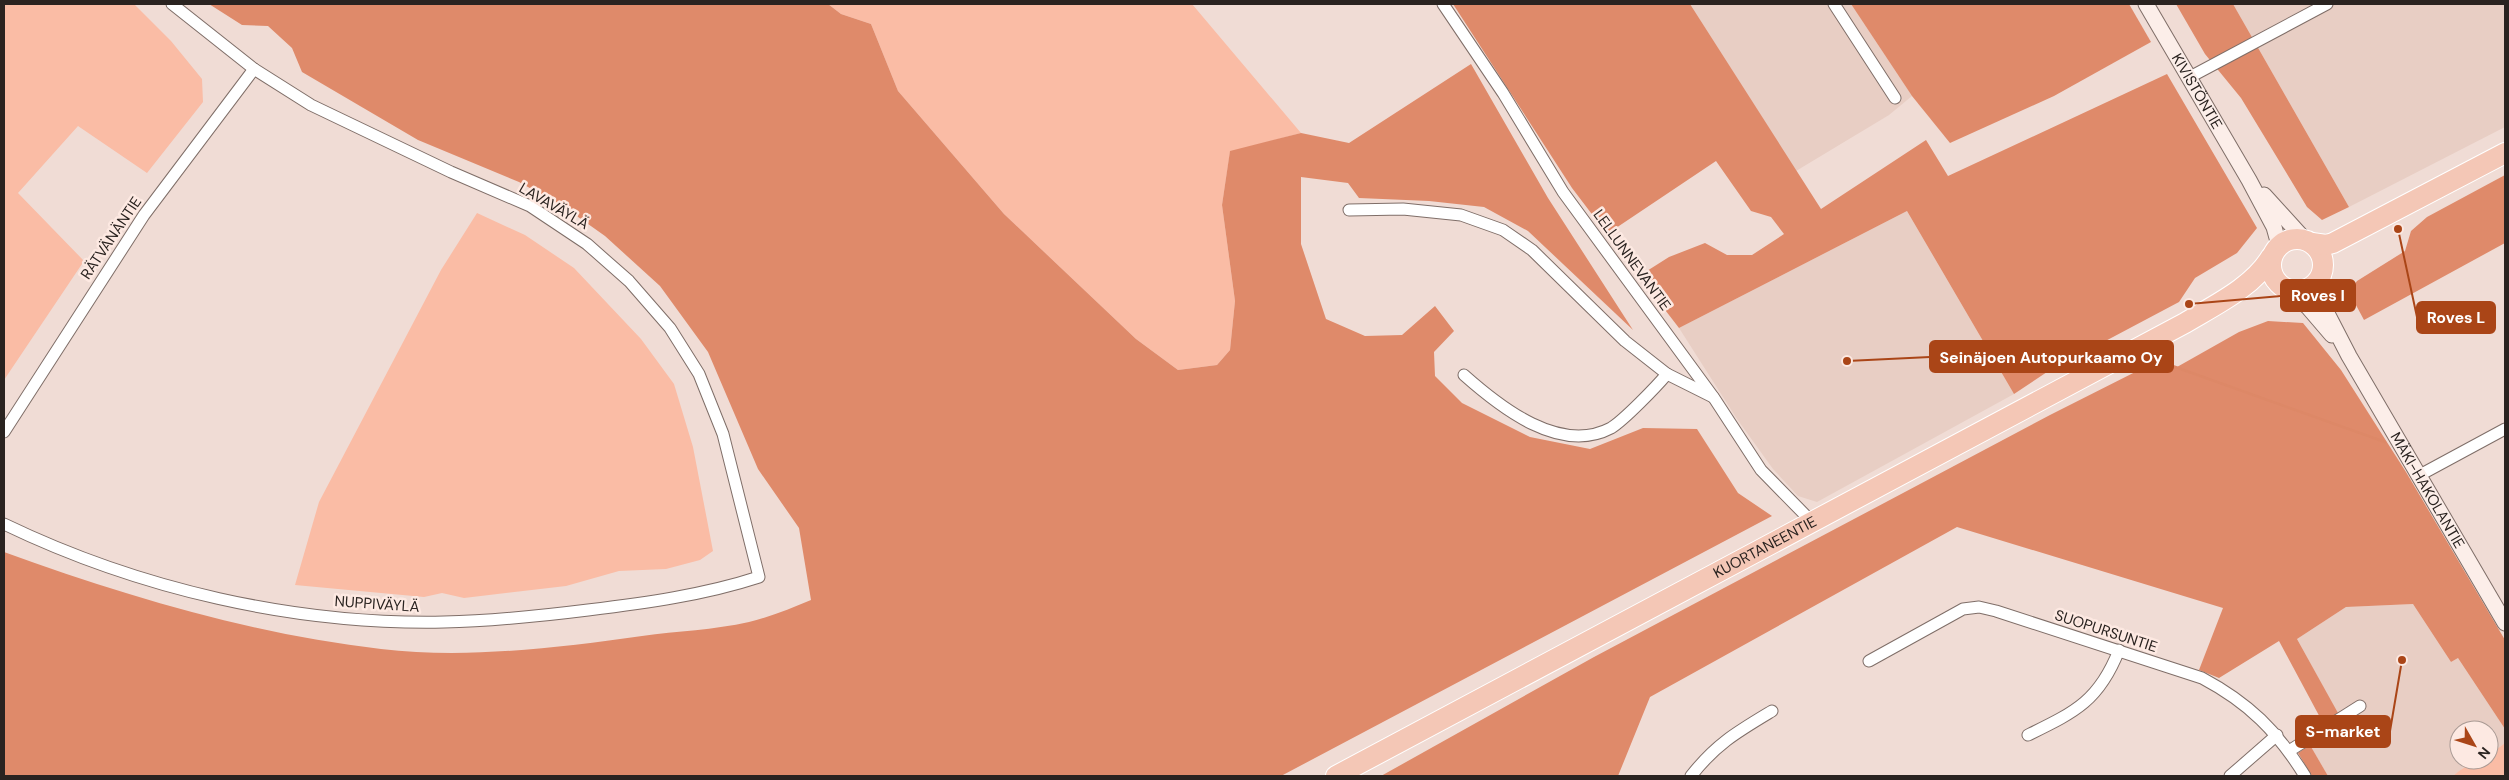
<svg xmlns="http://www.w3.org/2000/svg" width="2509" height="780" font-family="'DM Sans',sans-serif">
<style>
.built{fill:#e8cec4}
.green{fill:#fabca5}
.forest{fill:#df8a6a}
.lines{fill:none;stroke-linecap:round;stroke-linejoin:round}
.stream{stroke:#dd8867;stroke-width:2.5}
.street-casing{stroke:#7f6e68;stroke-width:13}
.secondary-casing{stroke:#7f6e68;stroke-width:17}
.highway-casing{stroke:#fff;stroke-width:22}
.street{stroke:#fff;stroke-width:11}
.secondary{stroke:#fceee9;stroke-width:15}
.highway{stroke:#f4c7b6;stroke-width:20}
.labels{text-anchor:middle;stroke-width:5;stroke-linejoin:round;paint-order:stroke}
.street-label{font-size:15px;fill:#2a2320;stroke:#fde9e2}
.leader{fill:none;stroke:#aa4517;stroke-width:2}
.callout-dot{fill:#aa4517;stroke:#fde9e2;stroke-width:2}
.callout{fill:#aa4517;stroke:#aa4517;stroke-width:2}
.callout-label{font-size:16px;text-anchor:middle;font-weight:bold;fill:#fff}
</style>
<rect width="100%" height="100%" fill="#f0dcd5"/>
<!-- built -->
<g class="built">
<path d="M 1690,4 L 1851,4 L 1912,96 L 1889,115 L 1796,171 Z"/>
<path d="M 2233,4 L 2505,4 L 2505,127 L 2349,207 Z"/>
<path d="M 1907,211 L 2014,394 L 1817,502 L 1798,496 L 1773,469 L 1737,419 L 1679,328 Z"/>
<path d="M 2413,604 L 2451,662 L 2458,658 L 2505,729 L 2505,743 L 2489,755 L 2489,730 L 2459,730 L 2459,760 L 2481,760 L 2466,766 L 2453,776 L 2328,776 L 2310,745 L 2343,723 L 2297,639 L 2346,607 Z"/>
</g>
<!-- green -->
<g class="green">
<path d="M 4,4 L 134,4 L 171,41 L 202,79 L 203,102 L 147,173 L 78,126 L 18,193 L 84,261 L 4,380 Z"/>
<path d="M 828,4 L 1192,4 L 1301,133 L 1230,152 L 1222,205 L 1235,301 L 1230,350 L 1217,365 L 1178,370 L 1136,339 L 1004,214 L 898,91 L 871,24 L 841,14 Z"/>
<path d="M 477,213 L 525,235 L 574,268 L 641,339 L 674,384 L 693,447 L 713,551 L 700,560 L 666,569 L 619,571 L 566,586 L 464,598 L 442,593 L 424,597 L 295,585 L 319,502 L 441,270 Z"/>
<path d="M 2505,743 L 2505,775 L 2453,776 C 2464,767 2474,760 2489,760 L 2489,755 Z"/>
</g>
<!-- forest -->
<g class="forest">
<path d="M 209,4 L 828,4 L 841,14 L 871,24 L 898,91 L 1004,214 L 1136,339 L 1178,370 L 1217,365 L 1230,350 L 1235,301 L 1222,205 L 1230,151 L 1301,133 L 1349,143 L 1471,64 L 1548,198 L 1633,330 L 1528,231 L 1484,207 L 1429,201 L 1359,198 L 1348,183 L 1301,177 L 1301,244 L 1326,319 L 1365,336 L 1402,335 L 1435,306 L 1454,331 L 1434,352 L 1435,376 L 1462,403 L 1530,437 L 1590,449 L 1643,428 L 1697,429 L 1738,493 L 1772,516 L 1281,776 L 4,776 L 4,552 C 125,596 252,634 381,649 C 466,659 557,648 642,636 C 677,631 714,630 749,622 C 770,617 792,608 811,600 L 799,528 L 758,469 L 708,352 L 660,286 L 605,236 L 564,207 L 519,182 L 418,140 L 302,72 L 292,48 L 268,26 L 242,25 Z"/>
<path d="M 1453,4 L 1690,4 L 1821,209 L 1926,140 L 1948,176 L 2167,74 L 2257,228 L 2237,253 L 2195,278 L 2179,302 L 2047,372 L 2014,394 L 1907,211 L 1679,328 L 1639,276 L 1669,257 L 1705,243 L 1727,255 L 1752,255 L 1784,234 L 1771,217 L 1751,211 L 1716,161 L 1607,234 L 1572,188 Z"/>
<path d="M 1851,4 L 2129,4 L 2151,42 L 2054,96 L 1950,143 L 1912,96 Z"/>
<path d="M 2176,4 L 2233,4 L 2349,207 L 2322,220 L 2307,207 L 2241,98 L 2205,54 Z"/>
<path d="M 2505,175 L 2505,243 L 2364,320 L 2349,292 L 2357,281 L 2405,251 L 2411,231 L 2427,217 Z"/>
<path d="M 2268,321 L 2303,323 L 2341,370 L 2406,472 L 2505,640 L 2505,729 L 2458,658 L 2451,662 L 2413,604 L 2346,607 L 2297,639 L 2338,713 L 2323,723 L 2279,641 L 2219,678 L 2199,670 L 2223,608 L 1957,527 L 1650,697 L 1618,776 L 1381,776 L 1594,657 L 2050,415 L 2157,361 L 2177,367 L 2239,332 Z"/>
<path d="M 2310,745 L 2328,776 L 2312,776 L 2298,753 Z"/>
</g>
<g class="lines">
<!-- stream -->
<path class="stream" d="M 2153,359 L 2385,442"/>
<defs>
<g id="street">
<path d="M 1443,4 L 1503,93 L 1563,192 L 1714,398 L 1761,470 L 1812,522"/>
<path d="M 1834,4 L 1895,98"/>
<path d="M 2190,77 L 2327,4"/>
<path d="M 1349,210 L 1403,209 L 1461,215 L 1503,230 L 1532,250 L 1625,341 L 1667,374 L 1713,397"/>
<path d="M 1464,375 C 1500,407 1560,455 1611,428 C 1624,420 1656,387 1667,374"/>
<path d="M 4,432 L 144,215 L 254,69"/>
<path d="M 2418,476 L 2505,429"/>
<path d="M 4,524 C 139,589 294,625 444,622 C 492,621 540,616 588,610 C 645,603 704,595 759,577 L 723,434 L 699,374 L 670,328 L 629,281 L 587,244 L 530,206 L 451,172 L 311,105 L 254,69 L 172,4"/>
<path d="M 1869,661 L 1963,609 L 1979,607 L 1996,611 L 2202,678 C 2249,703 2277,731 2305,776"/>
<path d="M 2028,735 C 2075,712 2099,701 2119,650"/>
<path d="M 2289,751 L 2360,706"/>
<path d="M 1691,776 C 1716,744 1737,732 1772,711"/>
<path d="M 2230,776 L 2277,735"/>
</g>
<g id="secondary">
<path id="s1" d="M 2146,4 L 2249,180 L 2274,227 L 2279,245"/>
<path d="M 2264,195 L 2304,239"/>
<path id="s2" d="M 2317,281 L 2318,296 L 2349,356 L 2505,623"/>
<path d="M 2288,290 L 2308,307 L 2332,335"/>
</g>
<g id="highway">
<circle cx="2297" cy="265" r="26"/>
<path d="M 2312,243 L 2326,245 L 2333,243 L 2505,153"/>
<path id="s3" d="M 1336,776 L 2185,323 C 2215,305 2253,287 2271,257"/>
</g>
</defs>
<!-- street casing -->
<use href="#street" class="street-casing"/>
<!-- secondary casing -->
<use href="#secondary" class="secondary-casing"/>
<!-- highway casing -->
<use href="#highway" class="highway-casing"/>
<!-- street -->
<use href="#street" class="street"/>
<!-- secondary -->
<use href="#secondary" class="secondary"/>
<!-- highway -->
<use href="#highway" class="highway"/>
</g>
<g class="labels">
<!-- street labels -->
<g class="street-label">
<text dy="5" stroke="none"><textPath href="#s1" startOffset="101">KIVISTÖNTIE</textPath></text>
<text transform="translate(554 206) rotate(30)" y="5">LAVAVÄYLÄ</text>
<text transform="translate(111 238) rotate(-56)" y="5">RÄTVÄNÄNTIE</text>
<text transform="translate(1632 260) rotate(54)" y="5">LELLUNNEVANTIE</text>
<text dy="5" stroke="none"><textPath href="#s2" startOffset="238">MÄKI-HAKOLANTIE</textPath></text>
<text dy="5" stroke="none"><textPath href="#s3" startOffset="486">KUORTANEENTIE</textPath></text>
<text transform="translate(377 604) rotate(4)" y="5">NUPPIVÄYLÄ</text>
<text transform="translate(2106 631) rotate(18)" y="5">SUOPURSUNTIE</text>
</g>
</g>
<!-- callouts -->
<path class="leader" d="M2189 304L2281 296M2398 229L2417 317M1847 361L1930 357M2402 660L2390 731"/>
<g class="callout-dot">
<circle cx="2189" cy="304" r="5"/>
<circle cx="2398" cy="229" r="5"/>
<circle cx="1847" cy="361" r="5"/>
<circle cx="2402" cy="660" r="5"/>
</g>
<g class="callout">
<rect x="2281" y="280" width="74" height="31" rx="5"/>
<rect x="2417" y="302" width="78" height="31" rx="5"/>
<rect x="1930" y="341" width="243" height="31" rx="5"/>
<rect x="2296" y="716" width="94" height="31" rx="5"/>
</g>
<g class="callout-label">
<text x="2318" y="301">Roves I</text>
<text x="2456" y="323">Roves L</text>
<text x="2051" y="363">Seinäjoen Autopurkaamo Oy</text>
<text x="2343" y="737">S-market</text>
</g>
<!-- border -->
<rect width="2509" height="780" fill="none" stroke="#2a2320" stroke-width="10"/>
<!-- north arrow -->
<g transform="translate(2474 745) rotate(129)"><circle r="24" fill="#fde9e2" stroke="#a99a94"/>
<path d="M0-4L9 19L0 12L-9 19Z" fill="#aa4517"/>
<text y="-8" font-size="14" font-weight="bold" text-anchor="middle" fill="#2a2320">N</text>
</g>
</svg>
